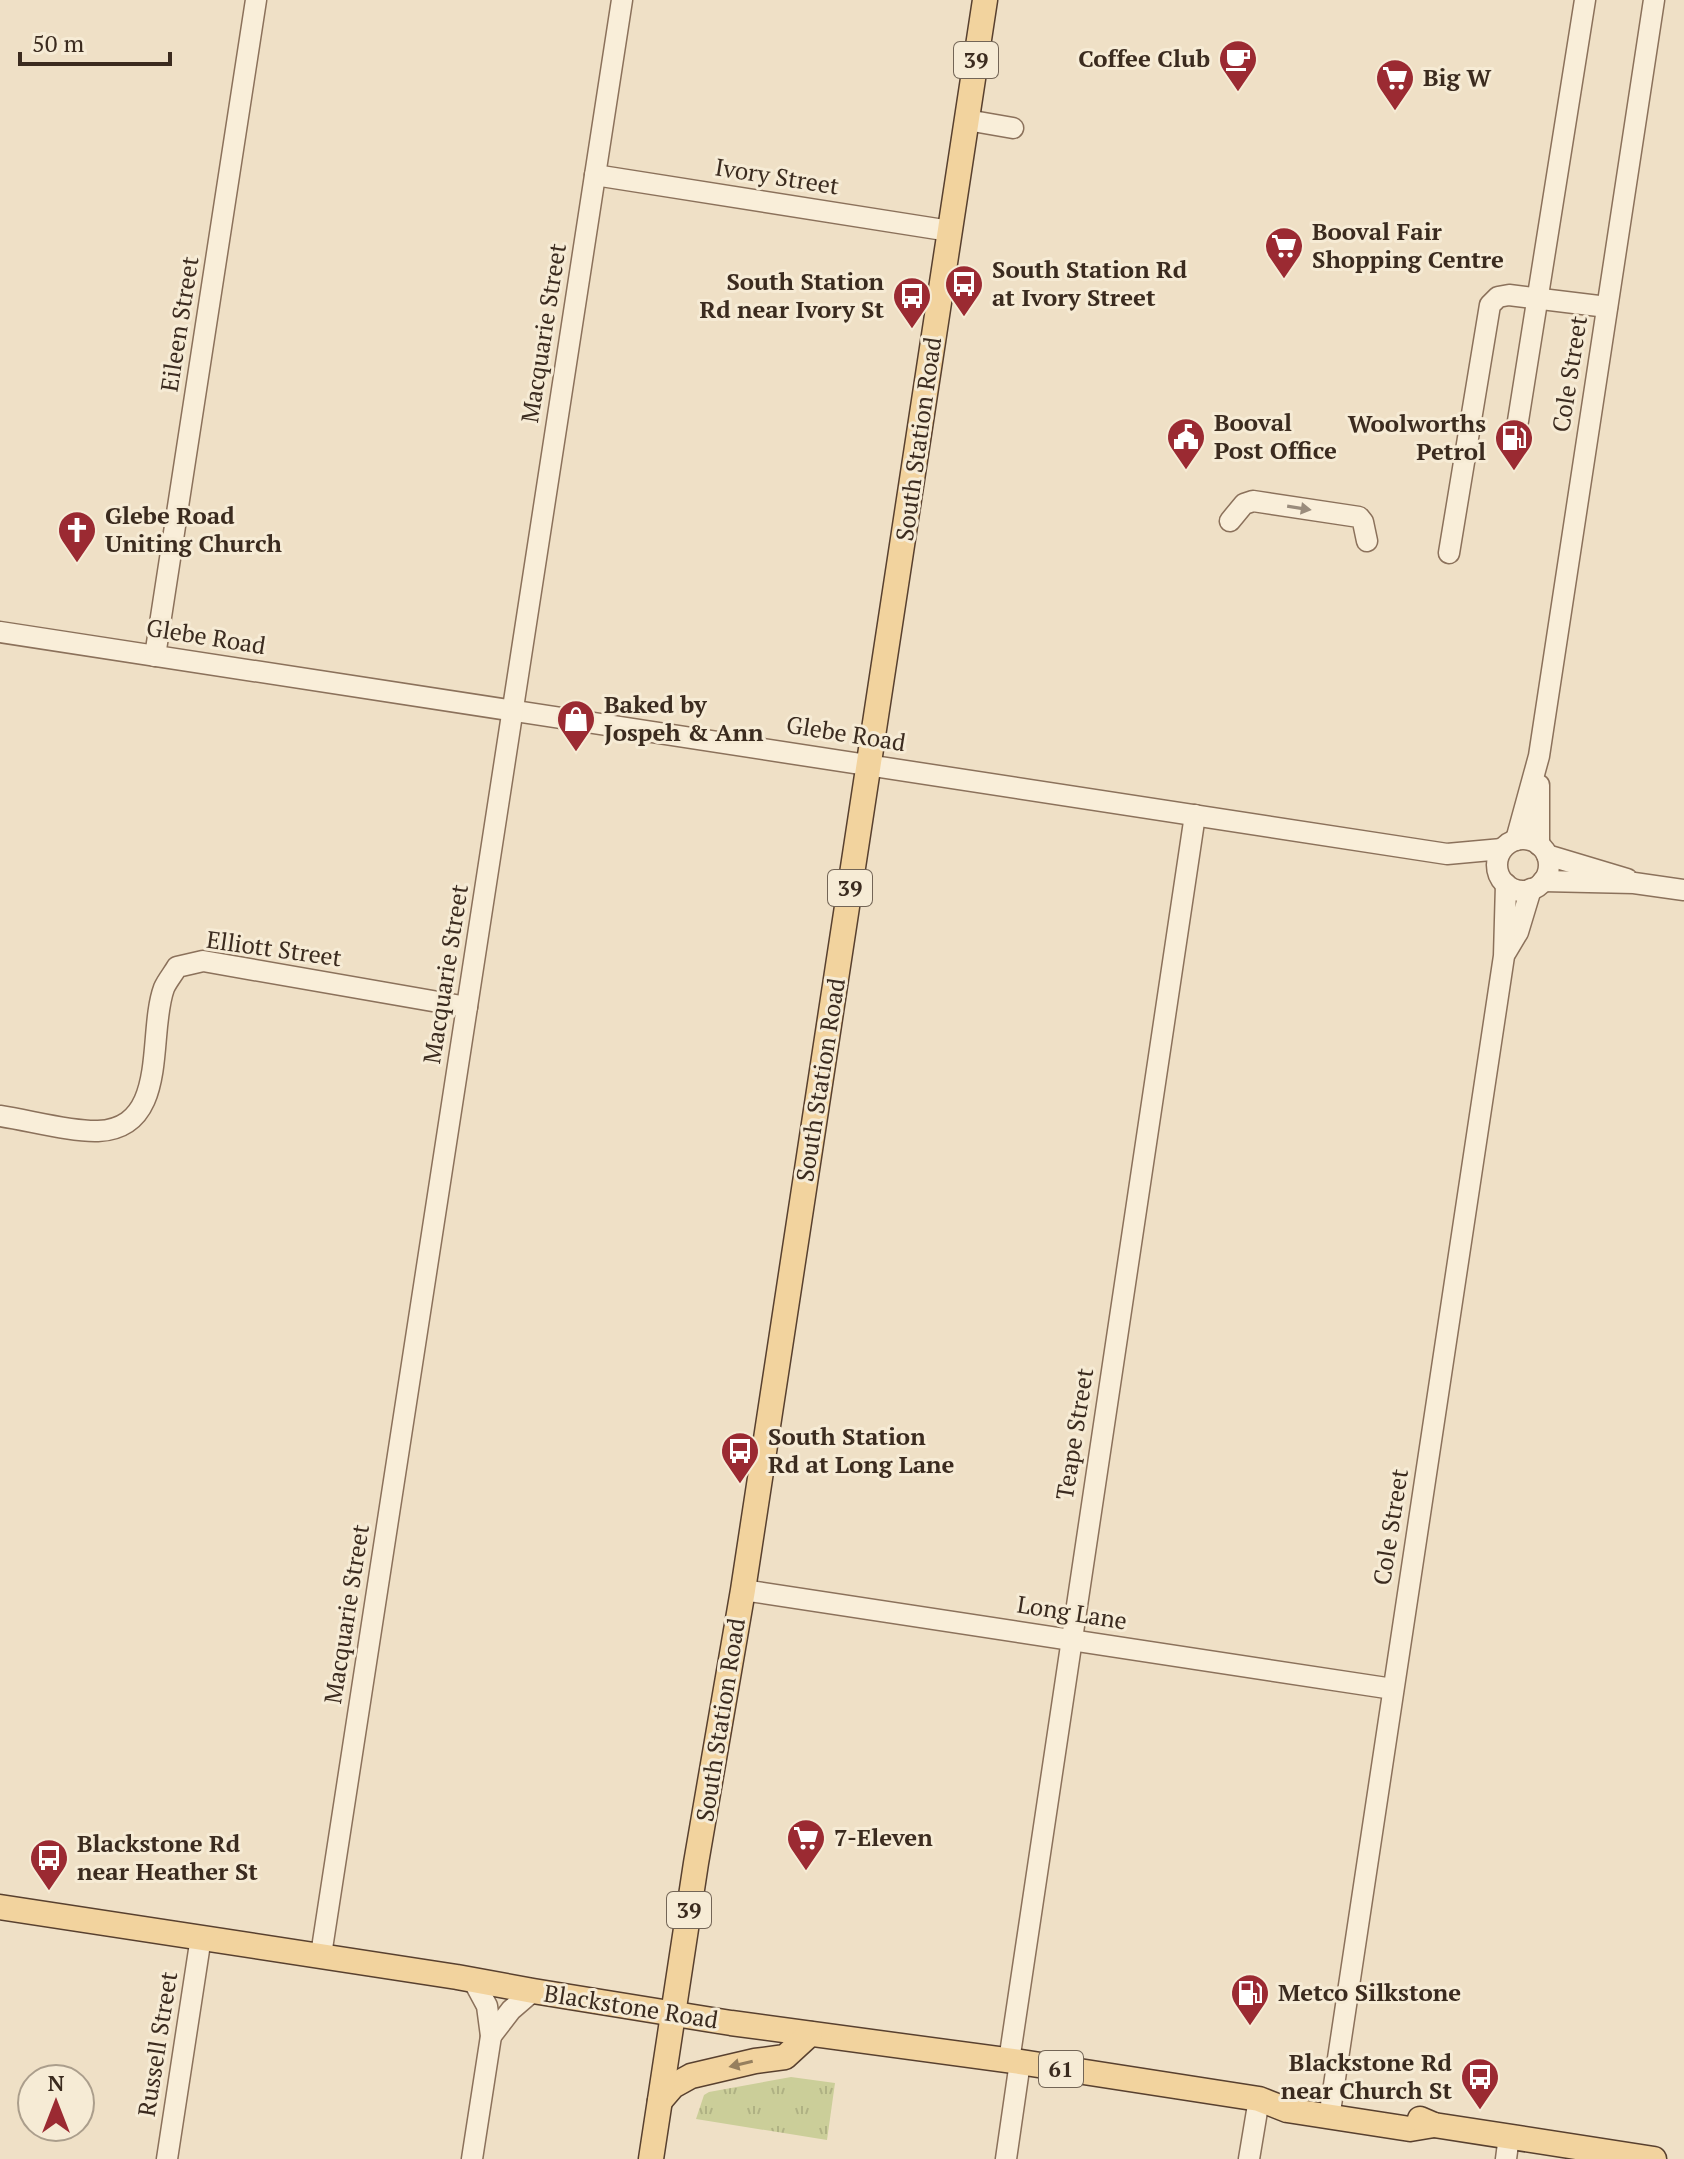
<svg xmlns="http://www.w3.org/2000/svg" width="1684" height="2159" font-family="'PT Serif',serif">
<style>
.grass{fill:url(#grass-tufts)}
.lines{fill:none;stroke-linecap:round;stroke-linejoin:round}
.minor-casing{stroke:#8b715b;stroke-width:23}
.major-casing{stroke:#58402f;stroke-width:27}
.minor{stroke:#f9eed9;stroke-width:20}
.major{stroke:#f2d39e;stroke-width:24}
.oneway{fill:#9a8c7c}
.oneway2{fill:#967f5e}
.labels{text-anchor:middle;stroke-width:6;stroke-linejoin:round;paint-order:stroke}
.shield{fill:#f6ebd5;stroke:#736556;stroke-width:2}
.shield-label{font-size:22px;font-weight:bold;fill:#3b2b1f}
.poi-label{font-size:24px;font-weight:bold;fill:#3b2b1f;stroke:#f6ebd5;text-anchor:start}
.street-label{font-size:24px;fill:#3b2b1f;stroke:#f6ebd5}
</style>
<defs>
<pattern id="grass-tufts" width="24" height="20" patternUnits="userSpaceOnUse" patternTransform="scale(2)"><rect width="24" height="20" fill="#cbce99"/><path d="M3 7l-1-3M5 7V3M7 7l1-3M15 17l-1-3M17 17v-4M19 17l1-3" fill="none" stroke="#afb183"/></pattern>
</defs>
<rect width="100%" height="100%" fill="#efe0c6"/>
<!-- grass -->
<path class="grass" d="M 791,2077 L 835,2083 L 827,2140 L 696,2119 L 704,2095 L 709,2092 Z"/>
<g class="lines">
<defs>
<g id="minor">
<path d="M 967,120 L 1013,128"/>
<path d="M 595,175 L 950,231"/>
<path d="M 1518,421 L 1585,0"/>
<path d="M 1230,521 L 1244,504 L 1253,501 L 1359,517 L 1363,522 L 1367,541"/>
<path d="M 1449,553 L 1490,305 L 1498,297 L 1509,295 L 1607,307"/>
<path d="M 0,632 L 1447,854 L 1502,849"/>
<path d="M 155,656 L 256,0"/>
<path d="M 1539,785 L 1539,845"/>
<circle cx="1523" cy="865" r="26"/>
<path d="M 1516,840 L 1539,756 L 1654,0"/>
<path d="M 1547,855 L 1627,879"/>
<path d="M 1543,881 L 1634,883 L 1684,890"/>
<path d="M 1506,952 L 1518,932 L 1531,889"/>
<path d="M 0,1116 C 28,1120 71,1132 98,1131 C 170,1128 147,1034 164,988 C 167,981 173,974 177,967 L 203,961 L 467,1007"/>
<path d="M 743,1590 L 1393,1689"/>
<path d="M 321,1955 L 622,0"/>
<path d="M 491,2036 L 511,2010 L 533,1991"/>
<path d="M 1009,2061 L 1195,815"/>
<path d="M 1331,2105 L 1504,956 L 1506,884"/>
<path d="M 167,2159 L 201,1937"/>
<path d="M 472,2159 L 491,2036 L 487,2006 L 473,1980"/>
<path d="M 1006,2159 L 1020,2062"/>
<path d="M 1249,2159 L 1259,2099"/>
<path d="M 1506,2159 L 1509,2136"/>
</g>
<g id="major">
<path d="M 0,1907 L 457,1977 L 533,1991 L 731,2023 L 1020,2062 L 1259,2099 L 1287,2110 L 1410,2129 L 1434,2125"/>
<path d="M 660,2101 L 673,2086 L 691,2076 L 755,2061 L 785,2057 L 810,2034"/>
<path d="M 1420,2119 L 1434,2125 L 1654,2159"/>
<path d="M 651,2159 L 696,1863 L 743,1590 L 985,0"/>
</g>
</defs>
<!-- minor casing -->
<use href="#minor" class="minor-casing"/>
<!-- major casing -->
<use href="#major" class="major-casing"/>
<!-- minor -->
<use href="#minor" class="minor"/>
<!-- major -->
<use href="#major" class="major"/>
</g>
<!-- one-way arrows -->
<defs><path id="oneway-solid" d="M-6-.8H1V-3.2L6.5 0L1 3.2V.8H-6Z" transform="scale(2)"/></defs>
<use class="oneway" href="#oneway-solid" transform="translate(1299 508) rotate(9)"/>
<use class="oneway2" href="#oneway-solid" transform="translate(741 2064) rotate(167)"/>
<!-- icons -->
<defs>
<symbol id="cafe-pin" viewBox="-11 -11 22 30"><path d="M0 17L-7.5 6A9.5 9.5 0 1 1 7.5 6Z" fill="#9b2a32" stroke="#f6ebd5"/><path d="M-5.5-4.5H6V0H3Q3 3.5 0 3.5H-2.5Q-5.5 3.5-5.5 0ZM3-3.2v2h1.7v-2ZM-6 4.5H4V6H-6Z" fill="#fff"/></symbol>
<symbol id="supermarket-pin" viewBox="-11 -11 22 30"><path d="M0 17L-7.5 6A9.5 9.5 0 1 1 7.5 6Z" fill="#9b2a32" stroke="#f6ebd5"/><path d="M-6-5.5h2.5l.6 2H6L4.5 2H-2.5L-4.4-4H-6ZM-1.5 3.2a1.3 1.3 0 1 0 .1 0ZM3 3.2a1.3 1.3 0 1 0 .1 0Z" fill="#fff"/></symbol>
<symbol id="bus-pin" viewBox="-11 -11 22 30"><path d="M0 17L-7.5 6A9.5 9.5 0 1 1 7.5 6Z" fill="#9b2a32" stroke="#f6ebd5"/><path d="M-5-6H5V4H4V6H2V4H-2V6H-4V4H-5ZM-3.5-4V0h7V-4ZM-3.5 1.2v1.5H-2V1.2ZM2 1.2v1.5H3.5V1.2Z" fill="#fff"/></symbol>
<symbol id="civic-pin" viewBox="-11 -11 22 30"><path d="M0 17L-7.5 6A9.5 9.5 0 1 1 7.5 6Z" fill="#9b2a32" stroke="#f6ebd5"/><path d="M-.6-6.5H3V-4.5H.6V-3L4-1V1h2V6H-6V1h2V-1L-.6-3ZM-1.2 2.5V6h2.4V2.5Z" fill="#fff"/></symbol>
<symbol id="fuel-pin" viewBox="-11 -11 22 30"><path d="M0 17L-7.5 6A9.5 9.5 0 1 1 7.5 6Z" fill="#9b2a32" stroke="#f6ebd5"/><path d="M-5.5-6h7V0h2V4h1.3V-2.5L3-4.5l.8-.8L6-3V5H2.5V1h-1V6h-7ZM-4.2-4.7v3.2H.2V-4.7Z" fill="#fff"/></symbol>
<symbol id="church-pin" viewBox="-11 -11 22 30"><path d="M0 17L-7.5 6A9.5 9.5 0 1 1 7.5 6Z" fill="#9b2a32" stroke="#f6ebd5"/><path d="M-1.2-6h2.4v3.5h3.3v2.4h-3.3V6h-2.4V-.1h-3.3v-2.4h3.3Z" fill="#fff"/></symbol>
<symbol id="shop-pin" viewBox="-11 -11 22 30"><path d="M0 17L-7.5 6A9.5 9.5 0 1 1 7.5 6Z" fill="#9b2a32" stroke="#f6ebd5"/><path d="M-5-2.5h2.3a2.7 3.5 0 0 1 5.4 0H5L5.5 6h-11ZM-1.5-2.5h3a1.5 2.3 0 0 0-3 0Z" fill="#fff"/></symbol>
</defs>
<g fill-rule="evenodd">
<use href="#cafe-pin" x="1216" y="37" width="44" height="60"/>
<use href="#supermarket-pin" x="1373" y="56" width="44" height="60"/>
<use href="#supermarket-pin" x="1262" y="224" width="44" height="60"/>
<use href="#bus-pin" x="942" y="262" width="44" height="60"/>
<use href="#bus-pin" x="890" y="274" width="44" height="60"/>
<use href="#civic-pin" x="1164" y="415" width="44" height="60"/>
<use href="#fuel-pin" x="1492" y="416" width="44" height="60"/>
<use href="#church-pin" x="55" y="508" width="44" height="60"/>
<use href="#shop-pin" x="554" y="697" width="44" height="60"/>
<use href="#bus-pin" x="718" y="1429" width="44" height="60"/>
<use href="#supermarket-pin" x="784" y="1816" width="44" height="60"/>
<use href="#bus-pin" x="27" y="1836" width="44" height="60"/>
<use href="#fuel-pin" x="1228" y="1971" width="44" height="60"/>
<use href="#bus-pin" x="1458" y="2055" width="44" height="60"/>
</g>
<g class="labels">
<!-- shield labels -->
<g class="shield">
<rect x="954" y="42" width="44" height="36" rx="6"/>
<rect x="828" y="870" width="44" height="36" rx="6"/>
<rect x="667" y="1892" width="44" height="36" rx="6"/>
<rect x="1039" y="2051" width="44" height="36" rx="6"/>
</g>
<g class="shield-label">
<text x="976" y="68">39</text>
<text x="850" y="896">39</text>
<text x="689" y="1918">39</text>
<text x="1061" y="2077">61</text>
</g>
<!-- poi labels -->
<g class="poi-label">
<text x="1210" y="67" text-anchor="end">Coffee Club</text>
<text x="1423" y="86">Big W</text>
<text x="1312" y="240">Booval Fair<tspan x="1312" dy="28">Shopping Centre</tspan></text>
<text x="992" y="278">South Station Rd<tspan x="992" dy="28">at Ivory Street</tspan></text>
<text x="884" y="290" text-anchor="end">South Station<tspan x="884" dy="28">Rd near Ivory St</tspan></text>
<text x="1214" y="431">Booval<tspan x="1214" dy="28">Post Office</tspan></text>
<text x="1486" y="432" text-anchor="end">Woolworths<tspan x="1486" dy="28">Petrol</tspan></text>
<text x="105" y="524">Glebe Road<tspan x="105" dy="28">Uniting Church</tspan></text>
<text x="604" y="713">Baked by<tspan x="604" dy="28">Jospeh &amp; Ann</tspan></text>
<text x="768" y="1445">South Station<tspan x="768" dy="28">Rd at Long Lane</tspan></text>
<text x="834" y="1846">7-Eleven</text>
<text x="77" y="1852">Blackstone Rd<tspan x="77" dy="28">near Heather St</tspan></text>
<text x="1278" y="2001">Metco Silkstone</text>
<text x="1452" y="2071" text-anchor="end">Blackstone Rd<tspan x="1452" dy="28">near Church St</tspan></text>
</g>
<!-- street labels -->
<g class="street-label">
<text transform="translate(777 177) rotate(9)" y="8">Ivory Street</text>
<text transform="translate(180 324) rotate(-81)" y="8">Eileen Street</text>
<text transform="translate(544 333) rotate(-81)" y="8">Macquarie Street</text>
<text transform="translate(1570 374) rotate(-81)" y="8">Cole Street</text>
<text transform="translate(919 439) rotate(-82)" y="8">South Station Road</text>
<text transform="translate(206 637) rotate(9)" y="8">Glebe Road</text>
<text transform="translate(846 734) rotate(9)" y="8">Glebe Road</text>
<text transform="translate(274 949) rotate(8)" y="8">Elliott Street</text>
<text transform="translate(446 974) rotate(-81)" y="8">Macquarie Street</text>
<text transform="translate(821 1080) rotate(-81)" y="8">South Station Road</text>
<text transform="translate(1075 1434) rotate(-81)" y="8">Teape Street</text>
<text transform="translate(1391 1527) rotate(-81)" y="8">Cole Street</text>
<text transform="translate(1072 1613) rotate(9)" y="8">Long Lane</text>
<text transform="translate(347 1614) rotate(-81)" y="8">Macquarie Street</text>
<text transform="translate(721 1720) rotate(-81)" y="8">South Station Road</text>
<text transform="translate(631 2007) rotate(9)" y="8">Blackstone Road</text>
<text transform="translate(158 2044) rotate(-81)" y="8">Russell Street</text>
</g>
</g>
<!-- north arrow -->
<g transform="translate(56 2103)"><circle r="38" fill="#f6ebd5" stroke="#ab9e8c" stroke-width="2"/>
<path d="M0-6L14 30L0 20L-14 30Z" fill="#9b2a32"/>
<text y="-12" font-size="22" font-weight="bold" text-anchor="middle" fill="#3b2b1f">N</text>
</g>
<!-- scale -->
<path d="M20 52v12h150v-12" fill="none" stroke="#3b2b1f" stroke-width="4"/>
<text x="32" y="52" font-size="24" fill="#3b2b1f" stroke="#f6ebd5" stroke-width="6" paint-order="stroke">50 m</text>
</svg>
